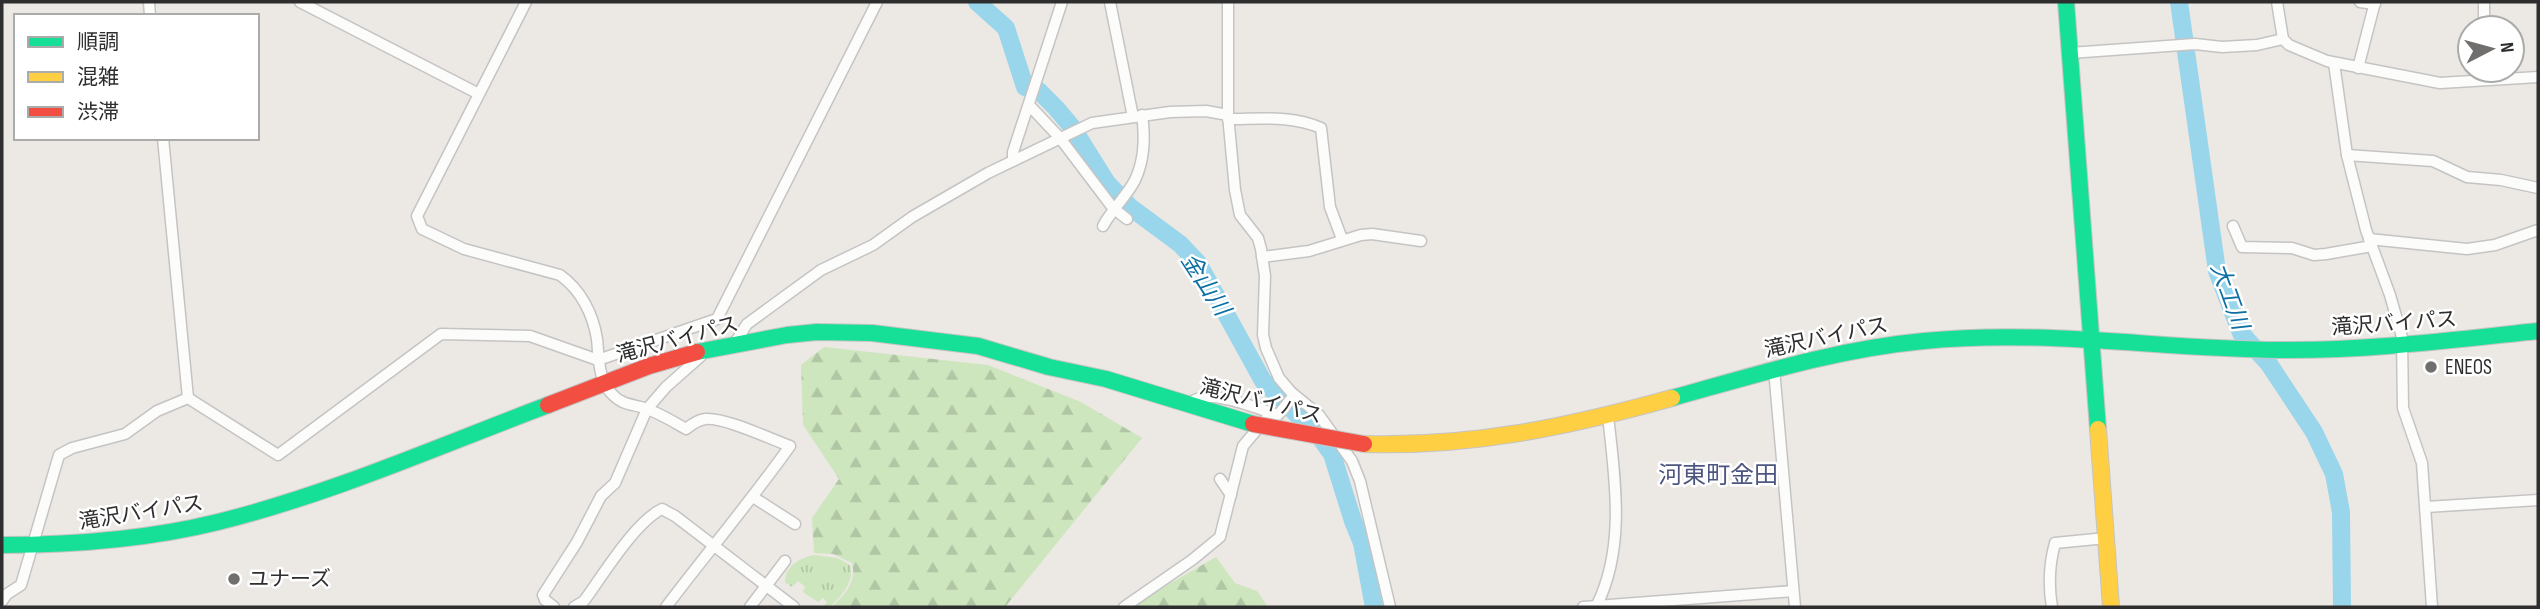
<svg xmlns="http://www.w3.org/2000/svg" width="2540" height="609" font-family="'Sofia Sans Condensed','Noto Sans JP',sans-serif">
<style>
.forest{fill:url(#forest-firs)}
.park{fill:url(#park-tufts)}
.lines{fill:none;stroke-linecap:round;stroke-linejoin:round}
.river{stroke:#99d6ec;stroke-width:18}
.street-casing{stroke:#c5c4c5;stroke-width:13}
.fast-casing{stroke:#c5c4c5;stroke-width:18}
.slow-casing{stroke:#c5c4c5;stroke-width:18}
.jam-casing{stroke:#c5c4c5;stroke-width:18}
.street{stroke:#fcfcfb;stroke-width:10}
.fast{stroke:#16e098;stroke-width:16}
.slow{stroke:#ffcf43;stroke-width:16}
.jam{stroke:#f24e42;stroke-width:16}
.jam-bridge-casing{stroke:#c6c5c4;stroke-width:18;stroke-linecap:butt}
.jam-bridge{stroke:#f24e42;stroke-width:16}
.poi-dot{fill:#706f6e;stroke:#fff;stroke-width:2.5}
.labels{text-anchor:middle;stroke-width:5;stroke-linejoin:round;paint-order:stroke}
.street-label{font-size:21px;fill:#2e2e2e;stroke:#fff}
.poi-label{font-size:21px;fill:#2e2e2e;stroke:#fff;text-anchor:start}
.water-label{font-size:23px;font-style:italic;fill:#0d6fa3;stroke:#fff}
.quarter-label{font-size:24px;fill:#4d5680;stroke:#fff}
</style>
<defs>
<pattern id="forest-firs" width="22" height="20" patternUnits="userSpaceOnUse" patternTransform="scale(1.75)"><rect width="22" height="20" fill="#cee6be"/><path d="M5 1l3.5 6h-7zM16 11l3.5 6h-7z" fill="#b1c6a4"/></pattern>
<pattern id="park-tufts" width="24" height="20" patternUnits="userSpaceOnUse" patternTransform="scale(1.75)"><rect width="24" height="20" fill="#cee6be"/><path d="M3 7l-1-3M5 7V3M7 7l1-3M15 17l-1-3M17 17v-4M19 17l1-3" fill="none" stroke="#b1c6a4"/></pattern>
</defs>
<rect width="100%" height="100%" fill="#ece8e4"/>
<!-- forest -->
<g class="forest">
<path d="M 824,347 L 988,365 L 1081,402 L 1142,438 L 1005,607 L 832,607 C 845,594 857,582 852,563 L 833,554 L 814,553 L 812,518 L 839,479 L 803,425 L 801,365 Z"/>
<path d="M 1216,557 L 1235,583 L 1257,591 L 1268,607 L 1129,607 Z"/>
</g>
<!-- park -->
<path class="park" d="M 814,555 L 837,558 L 850,565 C 855,582 842,595 830,607 L 824,606 L 827,602 L 823,598 L 818,602 L 804,593 L 803,591 L 805,587 L 798,581 L 792,587 L 785,582 C 785,566 800,558 814,555 Z"/>
<g class="lines">
<!-- river -->
<g class="river">
<path d="M 977,2 L 1006,28 L 1025,87 L 1039,91 L 1056,108 L 1072,127 L 1107,183 L 1130,207 L 1180,244 L 1198,263 L 1263,381 L 1319,436 L 1332,454 L 1353,521 L 1362,543 L 1374,607"/>
<path d="M 2179,2 L 2217,271 L 2241,333 L 2269,364 L 2314,432 L 2334,474 L 2341,512 L 2342,607"/>
</g>
<defs>
<g id="street">
<path d="M 149,2 L 150,16"/>
<path d="M 300,2 L 479,94"/>
<path d="M 526,2 L 417,216 L 422,229 L 464,249 L 560,275 C 581,290 593,314 597,339 C 599,358 598,381 613,395 C 623,406 635,404 647,409 C 661,414 674,422 686,429 C 692,424 698,420 705,419 C 725,417 770,439 790,446 C 750,502 707,553 666,607"/>
<path d="M 1110,2 L 1133,117"/>
<path d="M 1228,2 L 1228,115 L 1235,190 L 1240,215 L 1258,238 L 1261,249 L 1265,276 L 1263,335 L 1266,348 L 1279,378 L 1291,392 L 1319,415 L 1352,461 L 1360,481 L 1390,607"/>
<path d="M 2277,2 L 2283,39 L 2289,45 L 2327,61 L 2440,83 L 2538,77"/>
<path d="M 2360,2 L 2375,4"/>
<path d="M 2484,2 L 2484,28"/>
<path d="M 2070,53 L 2195,44 L 2222,47 L 2257,45 L 2283,39"/>
<path d="M 2334,63 L 2347,155 L 2366,230 L 2390,295 L 2402,337 L 2403,408 L 2422,463 L 2432,607"/>
<path d="M 2358,68 L 2375,2"/>
<path d="M 1029,105 L 1060,138 L 1113,208 L 1127,219"/>
<path d="M 1228,119 C 1260,119 1292,115 1321,128 L 1330,207 L 1342,239"/>
<path d="M 163,138 L 188,398"/>
<path d="M 2347,155 L 2433,161 L 2467,177 L 2501,180 L 2538,188"/>
<path d="M 1013,161 L 1013,152 L 1062,2"/>
<path d="M 1103,226 C 1112,209 1127,196 1135,180 C 1144,161 1145,136 1142,115"/>
<path d="M 2233,226 L 2242,247 L 2292,248 L 2314,255 L 2326,254 L 2372,246"/>
<path d="M 2369,239 L 2467,249 L 2495,245 L 2538,230"/>
<path d="M 1262,257 L 1309,251 L 1361,235 L 1372,234 L 1421,241"/>
<path d="M 735,343 L 747,324 L 821,270 L 873,245 L 912,217 L 988,173 L 1092,123 L 1170,112 L 1206,111 L 1228,115"/>
<path d="M 1774,369 L 1795,607"/>
<path d="M 1189,404 C 1207,386 1255,408 1278,415 L 1294,395"/>
<path d="M 1220,479 L 1231,495"/>
<path d="M 753,497 L 795,524"/>
<path d="M 2426,507 L 2538,500"/>
<path d="M 2,601 L 7,594 L 21,585 L 59,455 L 72,448 L 125,434 L 157,411 L 188,398 L 278,455 L 441,334 L 530,336 L 598,360 L 717,319 L 877,2"/>
<path d="M 554,607 L 545,600 L 543,595 L 577,542 L 601,496 L 615,483 L 647,409 L 666,387 L 701,356"/>
<path d="M 574,607 L 584,601 C 603,575 635,522 662,509 L 675,516 L 794,607"/>
<path d="M 750,607 L 785,561"/>
<path d="M 1124,607 L 1192,560 L 1220,537 L 1243,446 L 1271,413"/>
<path d="M 1583,607 L 1793,591"/>
<path d="M 1596,607 C 1626,548 1615,479 1608,416"/>
<path d="M 2052,607 C 2048,584 2049,565 2055,543 L 2106,538"/>
</g>
<g id="fast">
<path d="M 2066,2 L 2098,429"/>
<path d="M 697,352 L 787,335 L 817,332 L 872,333 L 978,346 L 1049,367 L 1106,379 L 1253,424"/>
<path d="M 1672,398 C 1755,375 1837,349 1924,341 C 2043,329 2161,349 2279,350 C 2366,351 2452,340 2538,331"/>
<path d="M 2,545 C 73,545 149,539 218,522 C 331,494 439,446 548,405"/>
</g>
<g id="slow">
<path d="M 2098,429 L 2111,607"/>
<path d="M 1364,444 C 1473,447 1567,427 1672,398"/>
</g>
<path id="jam" d="M 548,405 L 649,366 L 697,352"/>
</defs>
<!-- street casing -->
<use href="#street" class="street-casing"/>
<!-- fast casing -->
<use href="#fast" class="fast-casing"/>
<!-- slow casing -->
<use href="#slow" class="slow-casing"/>
<!-- jam casing -->
<use href="#jam" class="jam-casing"/>
<!-- street -->
<use href="#street" class="street"/>
<!-- fast -->
<use href="#fast" class="fast"/>
<!-- slow -->
<use href="#slow" class="slow"/>
<!-- jam -->
<use href="#jam" class="jam"/>
<defs>
<path id="jam-bridge" d="M 1253,424 L 1364,444"/>
</defs>
<!-- jam-bridge casing -->
<use href="#jam-bridge" class="jam-bridge-casing"/>
<!-- jam-bridge -->
<use href="#jam-bridge" class="jam-bridge"/>
</g>
<!-- markers -->
<g class="poi-dot">
<circle cx="2431" cy="367" r="7"/>
<circle cx="234" cy="579" r="7"/>
</g>
<g class="labels">
<!-- street labels -->
<g class="street-label">
<text transform="translate(2394 323) rotate(-4)" y="7">滝沢バイパス</text>
<text transform="translate(1826 337) rotate(-12)" y="7">滝沢バイパス</text>
<text transform="translate(677 339) rotate(-15)" y="7">滝沢バイパス</text>
<text transform="translate(1261 401) rotate(14)" y="7">滝沢バイパス</text>
<text transform="translate(141 512) rotate(-9)" y="7">滝沢バイパス</text>
</g>
<!-- poi labels -->
<g class="poi-label">
<text x="2445" y="374">ENEOS</text>
<text x="248" y="586">ユナーズ</text>
</g>
<!-- water labels -->
<g class="water-label">
<text transform="translate(1206 284) rotate(57)" y="8">金山川</text>
<text transform="translate(2230 296) rotate(70)" y="8">大工川</text>
</g>
<!-- quarter labels -->
<g class="quarter-label">
<text x="1718" y="483">河東町金田</text>
</g>
</g>
<!-- border -->
<rect width="2540" height="609" fill="none" stroke="#2e2e2e" stroke-width="7"/>
<!-- legend -->
<rect x="14" y="14" width="245" height="126" fill="#ffffff" stroke="#ababab" stroke-width="2"/>
<rect x="28" y="37" width="35" height="10" fill="#16e098" stroke="#ababab" stroke-width="2"/>
<text x="77" y="49" font-size="21" fill="#2e2e2e">順調</text>
<rect x="28" y="72" width="35" height="10" fill="#ffcf43" stroke="#ababab" stroke-width="2"/>
<text x="77" y="84" font-size="21" fill="#2e2e2e">混雑</text>
<rect x="28" y="107" width="35" height="10" fill="#f24e42" stroke="#ababab" stroke-width="2"/>
<text x="77" y="119" font-size="21" fill="#2e2e2e">渋滞</text>
<!-- north arrow -->
<g transform="translate(2491 49) rotate(84)"><circle r="33" fill="#ffffff" stroke="#ababab" stroke-width="2"/>
<path d="M0-5L12 26L0 18L-12 26Z" fill="#706f6e"/>
<text y="-10" font-size="19" font-weight="bold" text-anchor="middle" fill="#2e2e2e">N</text>
</g>
</svg>
